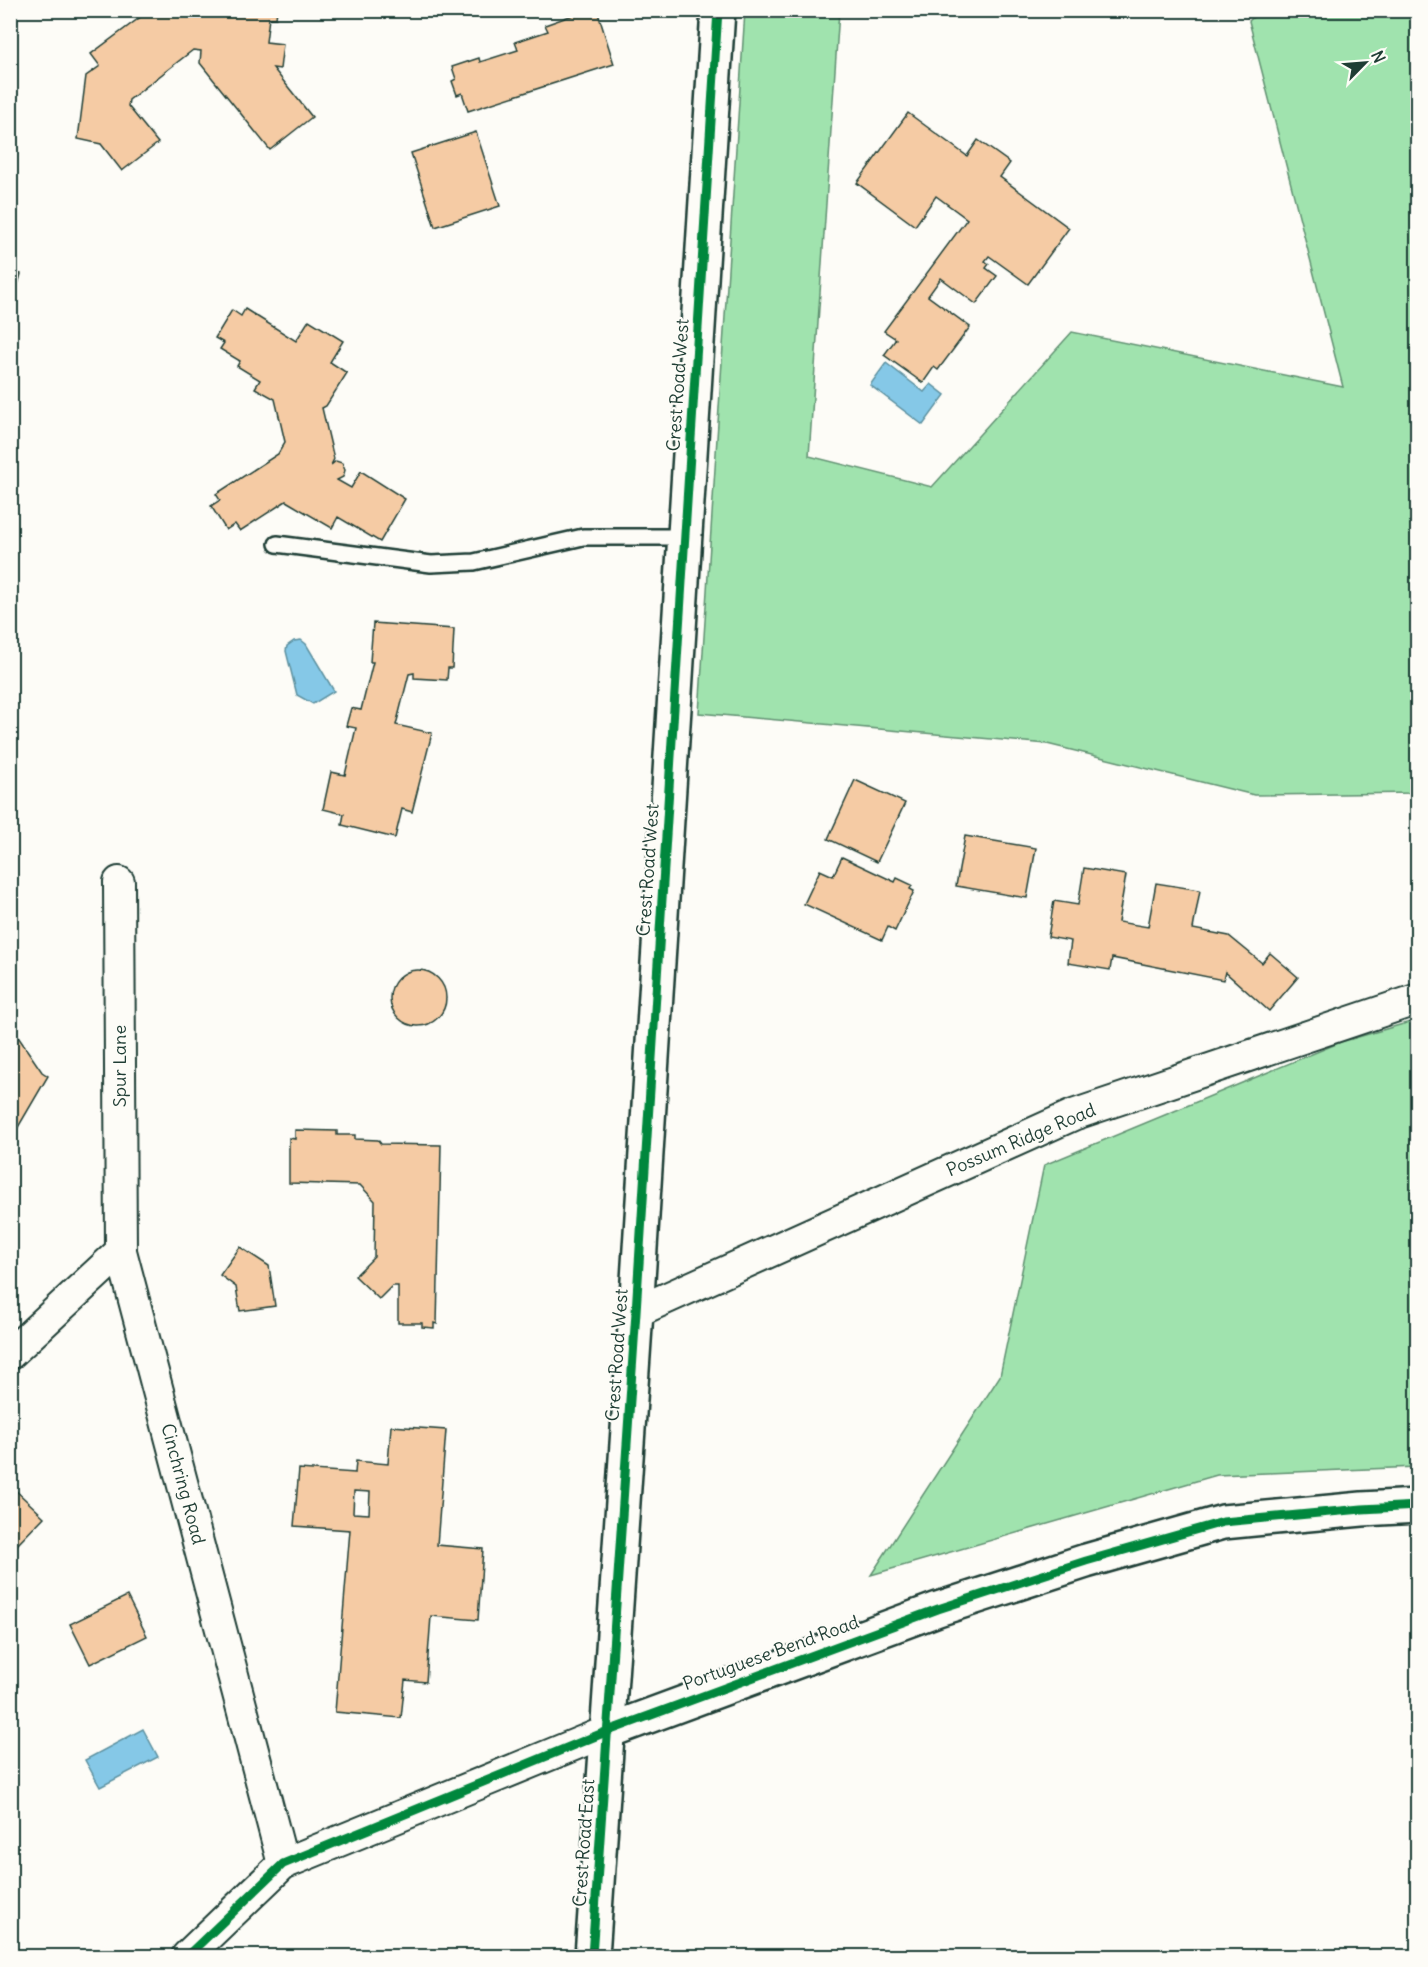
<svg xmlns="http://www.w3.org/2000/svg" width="1428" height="1967" font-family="Delius,sans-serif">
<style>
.green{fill:#a0e3ae;stroke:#609071;stroke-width:1.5}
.water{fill:#85c8e7;stroke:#5c909f;stroke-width:1.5}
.building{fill:#f5cba4;stroke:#1f3d34;stroke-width:1.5;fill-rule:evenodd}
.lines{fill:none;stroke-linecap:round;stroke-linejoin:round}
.service-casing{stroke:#1f3d34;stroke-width:20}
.minor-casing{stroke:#1f3d34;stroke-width:34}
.tertiary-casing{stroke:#1f3d34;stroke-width:38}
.service{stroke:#fdfcf7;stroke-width:15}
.minor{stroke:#fdfcf7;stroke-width:30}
.tertiary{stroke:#fdfcf7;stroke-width:33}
.cycleway-casing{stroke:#fdfcf7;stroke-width:13}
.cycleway{stroke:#00873e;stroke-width:9}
.labels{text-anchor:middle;stroke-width:4.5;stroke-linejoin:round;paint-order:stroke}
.street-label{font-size:18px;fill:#1f3d34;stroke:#fdfcf7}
</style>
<rect width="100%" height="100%" fill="#fdfcf7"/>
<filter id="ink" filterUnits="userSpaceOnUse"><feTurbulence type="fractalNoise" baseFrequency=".0167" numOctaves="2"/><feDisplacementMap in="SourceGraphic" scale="12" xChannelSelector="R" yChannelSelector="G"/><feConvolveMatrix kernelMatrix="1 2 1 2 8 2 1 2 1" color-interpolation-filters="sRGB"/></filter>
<g filter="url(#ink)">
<!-- green -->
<g class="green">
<path d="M 745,11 L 839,11 L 809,456 L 932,487 L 1072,332 L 1343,387 L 1249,21 L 1260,11 L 1417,11 L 1417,793 L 1254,795 L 1047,744 L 699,713 Z"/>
<path d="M 1417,1020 L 1417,1467 L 1217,1475 L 871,1575 L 1000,1376 L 1044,1165 L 1341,1042 Z"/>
</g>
<!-- water -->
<g class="water">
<path d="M 886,363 L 924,392 L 931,384 L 945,395 L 923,425 L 870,385 Z"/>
<path d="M 301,640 L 306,644 L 334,691 L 313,704 L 297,695 L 286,651 L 287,646 L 294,641 Z"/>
<path d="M 143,1729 L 158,1757 L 100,1787 L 85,1760 Z"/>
</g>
<!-- building -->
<g class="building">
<path d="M 150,10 L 277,10 L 276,18 L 269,18 L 266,42 L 283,44 L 280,69 L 273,68 L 312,117 L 270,150 L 200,63 L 201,51 L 193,50 L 129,100 L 128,106 L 158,143 L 122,171 L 101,144 L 78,139 L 86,76 L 100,66 L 91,54 Z"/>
<path d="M 587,10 L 597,10 L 614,64 L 468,111 L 462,93 L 457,95 L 452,81 L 456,79 L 452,67 L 479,58 L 480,62 L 518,50 L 515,42 L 548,31 L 545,25 Z"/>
<path d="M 908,113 L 967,156 L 978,140 L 1010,163 L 1000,177 L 1069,228 L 1028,284 L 989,256 L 985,261 L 989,264 L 986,268 L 997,276 L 976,304 L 941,278 L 928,296 L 970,327 L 938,370 L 934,367 L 923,383 L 884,355 L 896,339 L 884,331 L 967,219 L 936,196 L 915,226 L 857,183 Z"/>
<path d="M 476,132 L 500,206 L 435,227 L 411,153 Z"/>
<path d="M 10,271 L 21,274 L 10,313 Z"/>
<path d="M 245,309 L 296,341 L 309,320 L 343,341 L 330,362 L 347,373 L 326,406 L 322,408 L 334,459 L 331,465 L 336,461 L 342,463 L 345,470 L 343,477 L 337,480 L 351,488 L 361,471 L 405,499 L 380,542 L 338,517 L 332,528 L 286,501 L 240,531 L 235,524 L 226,530 L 211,506 L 220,500 L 216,494 L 278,454 L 285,442 L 275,399 L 255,388 L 260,380 L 237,366 L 240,361 L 220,349 L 224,343 L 215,338 L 232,310 L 241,316 Z"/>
<path d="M 373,623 L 454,629 L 452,668 L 448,668 L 447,680 L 414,678 L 414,673 L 409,674 L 396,725 L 432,733 L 412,812 L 402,809 L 395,838 L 342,825 L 344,814 L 323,809 L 331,772 L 345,775 L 356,728 L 346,726 L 351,708 L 361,710 L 373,662 L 370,662 Z"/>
<path d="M 855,780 L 905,803 L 877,862 L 828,839 Z"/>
<path d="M 965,836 L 1036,848 L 1027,898 L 956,886 Z"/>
<path d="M 842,857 L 895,882 L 897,878 L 912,885 L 910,889 L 914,891 L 895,931 L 888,927 L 882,940 L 804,904 L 820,870 L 833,876 Z"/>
<path d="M 1084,868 L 1126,875 L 1118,922 L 1148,927 L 1156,883 L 1200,890 L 1193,929 L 1229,936 L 1262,963 L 1270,953 L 1298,977 L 1269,1011 L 1225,972 L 1223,980 L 1112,958 L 1110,970 L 1068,963 L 1071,941 L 1048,937 L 1054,901 L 1078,905 Z"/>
<circle cx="418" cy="998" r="28"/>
<path d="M 10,1025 L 42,1072 L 48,1076 L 10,1141 Z"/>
<path d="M 295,1130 L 337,1131 L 337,1135 L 355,1135 L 355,1139 L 378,1140 L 381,1144 L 441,1145 L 437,1324 L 434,1323 L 434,1328 L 422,1327 L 422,1323 L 398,1323 L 398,1286 L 392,1286 L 379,1299 L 355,1276 L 374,1257 L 375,1201 L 360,1185 L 289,1183 L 289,1138 L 295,1139 Z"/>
<path d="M 240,1247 L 269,1266 L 275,1306 L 240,1311 L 236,1287 L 220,1275 Z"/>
<path d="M 391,1426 L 446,1430 L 437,1545 L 483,1549 L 478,1620 L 431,1616 L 426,1682 L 405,1680 L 401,1718 L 335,1712 L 350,1530 L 294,1526 L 299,1469 L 355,1473 L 356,1461 L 388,1464 ZM 354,1491 L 370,1492 L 369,1514 L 353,1513 Z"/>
<path d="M 12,1487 L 44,1517 L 16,1546 L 13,1544 L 10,1545 Z"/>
<path d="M 127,1596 L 147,1636 L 90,1664 L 70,1624 Z"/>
</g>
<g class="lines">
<defs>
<path id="service" d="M 277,544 L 431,564 L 474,562 L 583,537 L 685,537"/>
<g id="minor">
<path d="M 119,882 L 121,1251 L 283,1864"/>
<path d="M 636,1312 L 1073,1115 L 1418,999"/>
<path d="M 10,1354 L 121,1251"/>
<path d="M 187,1956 L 283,1864 L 608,1731"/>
</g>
<g id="tertiary">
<path d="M 608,1731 L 938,1609 L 1086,1561 L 1223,1522 L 1362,1509 L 1418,1506"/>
<path d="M 592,1956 L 636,1312 L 718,10"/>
</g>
</defs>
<!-- service casing -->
<use href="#service" class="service-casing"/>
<!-- minor casing -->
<use href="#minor" class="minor-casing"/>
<!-- tertiary casing -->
<use href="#tertiary" class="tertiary-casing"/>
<!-- service -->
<use href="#service" class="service"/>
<!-- minor -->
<use href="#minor" class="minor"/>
<!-- tertiary -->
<use href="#tertiary" class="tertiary"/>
<defs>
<g id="cycleway">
<path d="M 187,1956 L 283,1864 L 608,1731 L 938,1609 L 1086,1561 L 1223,1522 L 1362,1509 L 1418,1506"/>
<path d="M 592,1956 L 636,1312 L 718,10"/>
</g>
</defs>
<!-- cycleway casing -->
<use href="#cycleway" class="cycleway-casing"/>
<!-- cycleway -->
<use href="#cycleway" class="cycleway"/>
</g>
</g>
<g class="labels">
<!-- street labels -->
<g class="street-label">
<text transform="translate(678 385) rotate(-86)" y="6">Crest Road West</text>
<text transform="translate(648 870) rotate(-86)" y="6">Crest Road West</text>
<text transform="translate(120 1066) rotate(-90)" y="6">Spur Lane</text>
<text transform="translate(1021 1140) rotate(-23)" y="6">Possum Ridge Road</text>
<text transform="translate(617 1355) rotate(-86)" y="6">Crest Road West</text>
<text transform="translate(183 1484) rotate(75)" y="6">Cinchring Road</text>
<text transform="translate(771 1653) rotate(-20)" y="6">Portuguese Bend Road</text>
<text transform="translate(584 1843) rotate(-86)" y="6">Crest Road East</text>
</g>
</g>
<!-- margin -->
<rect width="1428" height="1967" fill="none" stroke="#fdfcf7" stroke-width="36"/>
<rect x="18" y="18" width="1392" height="1931" fill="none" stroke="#1f3d34" stroke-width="2" filter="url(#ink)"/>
<!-- north arrow -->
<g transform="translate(1365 63) rotate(65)" stroke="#fdfcf7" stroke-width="4.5" paint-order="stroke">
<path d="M0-4.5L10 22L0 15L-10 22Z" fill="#1f3d34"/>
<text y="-9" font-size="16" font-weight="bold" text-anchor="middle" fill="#1f3d34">N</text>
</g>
</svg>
